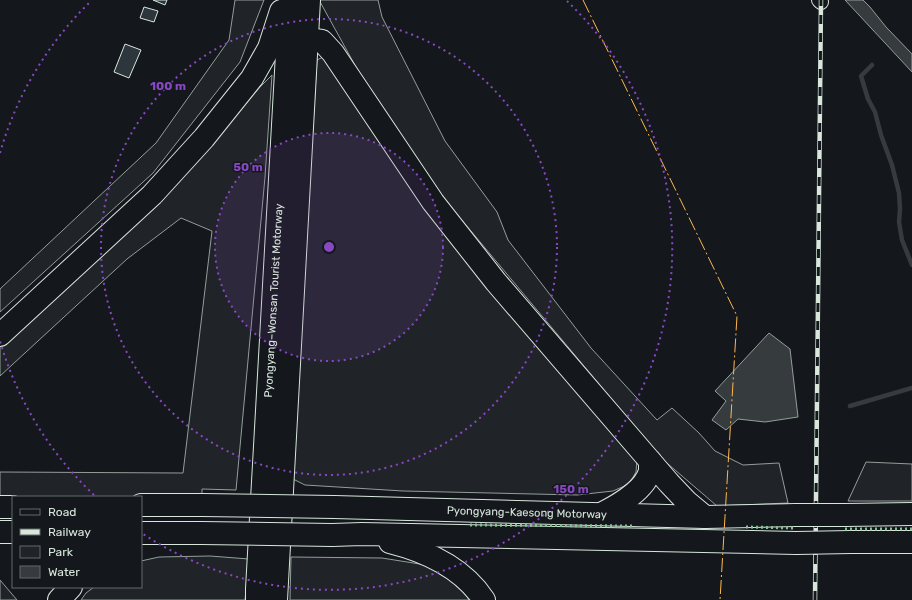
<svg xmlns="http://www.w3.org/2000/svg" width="912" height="600" font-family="Rubik,sans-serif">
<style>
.green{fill:#202428;stroke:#939e99}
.water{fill:#363b3e;stroke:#939e99}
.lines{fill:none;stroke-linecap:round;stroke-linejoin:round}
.stream{stroke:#363b3e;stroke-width:4.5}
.building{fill:#2c363c;stroke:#d8e6dc}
.street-casing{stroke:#d8e6dc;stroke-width:16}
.highway-casing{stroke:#d8e6dc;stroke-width:24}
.street{stroke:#14181c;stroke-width:14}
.highway{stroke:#14181c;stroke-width:22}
.rail-casing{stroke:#d8e6dc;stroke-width:4.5}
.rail{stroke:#14181c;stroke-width:3;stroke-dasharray:9;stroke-linecap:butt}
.highway-bridge-casing{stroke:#d8e6dc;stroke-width:24;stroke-linecap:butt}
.highway-bridge{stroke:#14181c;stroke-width:22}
.hedge{stroke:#8ac095;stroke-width:3;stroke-dasharray:2 3;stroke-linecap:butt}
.power{stroke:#ffb74d;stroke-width:1;stroke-dasharray:14 3 2 3;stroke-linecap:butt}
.ring{fill:none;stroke:#8948c3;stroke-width:2;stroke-dasharray:2 4}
.labels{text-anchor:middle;stroke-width:3;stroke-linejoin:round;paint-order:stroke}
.street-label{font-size:11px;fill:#d8e6dc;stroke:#14181c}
.centre{fill:#8948c3;stroke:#14181c;stroke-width:2}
.ring-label{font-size:12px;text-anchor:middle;font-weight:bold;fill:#8948c3;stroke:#14181c;stroke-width:3;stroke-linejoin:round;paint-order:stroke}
</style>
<rect width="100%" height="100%" fill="#14181c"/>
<!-- green -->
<g class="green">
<path d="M 235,0 L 264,0 L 240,62 L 153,173 L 0,312 L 0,289 L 156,143 L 229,40 Z"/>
<path d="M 319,0 L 378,0 L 382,17 L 445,141 L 497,212 L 508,240 L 591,348 L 657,420 L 672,408 L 699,433 L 715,451 L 743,465 L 779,463 L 788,503 L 717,506 L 661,458 L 434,187 L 367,87 Z"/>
<path d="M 323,57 L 637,460 L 636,472 L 629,484 L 613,491 L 577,495 L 403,491 L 305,485 L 291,478 L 317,60 Z"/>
<path d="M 272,75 L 265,177 L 236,490 L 202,489 L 202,499 L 141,497 L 13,497 L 0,501 L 0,472 L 183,473 L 212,231 L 181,218 L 127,259 L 0,376 L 0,345 L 187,172 L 260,87 Z"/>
<path d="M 866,462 L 912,464 L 912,501 L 848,501 Z"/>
<path d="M 210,556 L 249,559 L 245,600 L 81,600 L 86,593 L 94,587 L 141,587 L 141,561 L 159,557 Z"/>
<path d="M 291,557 L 382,558 L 426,565 L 460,586 L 469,600 L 290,600 Z"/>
<path d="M 0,580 L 17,600 L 0,600 Z"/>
</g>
<!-- water -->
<g class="water">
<path d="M 845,0 L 863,0 L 870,7 L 886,27 L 912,54 L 912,72 Z"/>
<path d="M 769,333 L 790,349 L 798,417 L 765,422 L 738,419 L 726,430 L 712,420 L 726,401 L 715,391 Z"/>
</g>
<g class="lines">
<!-- stream -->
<g class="stream">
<path d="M 872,65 L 861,76 L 868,99 L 875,112 L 881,135 L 892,165 L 899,193 L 900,209 L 899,222 L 902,240 L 912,265"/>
<path d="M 850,406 L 912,388"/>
</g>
</g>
<!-- building -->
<g class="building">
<path d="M 153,0 L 167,0 L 165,5 Z"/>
<path d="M 144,7 L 158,11 L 154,22 L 140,18 Z"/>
<path d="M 125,44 L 141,50 L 129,78 L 114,72 Z"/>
</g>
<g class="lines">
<defs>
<path id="street" d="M 819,0 L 821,2"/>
<g id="highway">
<path d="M 287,52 L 299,38 L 322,41 L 333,53 L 433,202 L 496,282 L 669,483 L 687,502 L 705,517"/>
<path d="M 0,335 L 152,195 L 204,138 L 252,78 L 269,48 L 281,11"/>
<path d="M 141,505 L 202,505"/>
<path d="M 0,507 L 13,507"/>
<path id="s1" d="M 334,507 L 705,517 L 796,515"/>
<path d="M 601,514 C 617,506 645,490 650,471 C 650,468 650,464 650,461"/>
<path d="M 845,515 L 912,514"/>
<path d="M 0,532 L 13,532"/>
<path d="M 141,533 L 201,533"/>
<path d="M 332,535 L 362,534 L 796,543"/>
<path d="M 390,542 C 426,551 463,568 484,600"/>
<path d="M 851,542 L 912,542"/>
<path d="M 59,600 L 71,587"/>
<path id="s2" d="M 257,600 L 257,589 L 290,0"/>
<path d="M 276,600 L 309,0"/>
</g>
</defs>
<!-- street casing -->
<use href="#street" class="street-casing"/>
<!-- highway casing -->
<use href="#highway" class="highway-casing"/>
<!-- street -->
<use href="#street" class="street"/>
<!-- highway -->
<use href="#highway" class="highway"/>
<defs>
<path id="rail" d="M 815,600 L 821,0"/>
</defs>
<!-- rail casing -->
<use href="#rail" class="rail-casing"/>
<!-- rail -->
<use href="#rail" class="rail"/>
<defs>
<g id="highway-bridge">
<path d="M 202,505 L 334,507"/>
<path d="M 796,515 L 845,515"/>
<path d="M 201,533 L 332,535"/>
<path d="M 796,543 L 851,542"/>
</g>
</defs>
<!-- highway-bridge casing -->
<use href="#highway-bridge" class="highway-bridge-casing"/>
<!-- highway-bridge -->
<use href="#highway-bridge" class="highway-bridge"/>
<!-- hedge -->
<g class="hedge">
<path d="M 470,525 L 633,526"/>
<path d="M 746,527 L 796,528"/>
<path d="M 845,529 L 912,529"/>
</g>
<!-- power -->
<path class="power" d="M 583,0 L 737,316 L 720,600"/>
</g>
<!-- distance rings -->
<circle cx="329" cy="247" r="114" fill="#8948c3" fill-opacity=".12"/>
<g class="ring">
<circle cx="329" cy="247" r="114"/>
<circle cx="329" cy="247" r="228"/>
<path d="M94 495A342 342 0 0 1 0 341M0 153A342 342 0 0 1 91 1M567 1A342 342 0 0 1 143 534"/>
</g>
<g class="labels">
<!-- street labels -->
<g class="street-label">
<text dy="4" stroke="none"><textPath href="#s2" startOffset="300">Pyongyang–Wonsan Tourist Motorway</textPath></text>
<text dy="4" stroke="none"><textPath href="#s1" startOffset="193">Pyongyang-Kaesong Motorway</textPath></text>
</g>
</g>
<circle cx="329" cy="247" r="6" class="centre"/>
<g class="ring-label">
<text x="168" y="90">100 m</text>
<text x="248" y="171">50 m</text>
<text x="571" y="493">150 m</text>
</g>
<!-- legend -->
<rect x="12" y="496" width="130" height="92" fill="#14181c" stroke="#626a69"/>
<rect x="20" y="509" width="20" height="6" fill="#14181c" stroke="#626a69"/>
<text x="48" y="516" font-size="12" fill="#d8e6dc">Road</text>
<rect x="20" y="529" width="20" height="6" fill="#d8e6dc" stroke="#626a69"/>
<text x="48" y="536" font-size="12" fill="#d8e6dc">Railway</text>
<rect x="20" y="546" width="20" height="12" fill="#202428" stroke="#626a69"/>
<text x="48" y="556" font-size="12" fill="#d8e6dc">Park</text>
<rect x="20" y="566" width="20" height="12" fill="#363b3e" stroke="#626a69"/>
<text x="48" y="576" font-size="12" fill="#d8e6dc">Water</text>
</svg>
